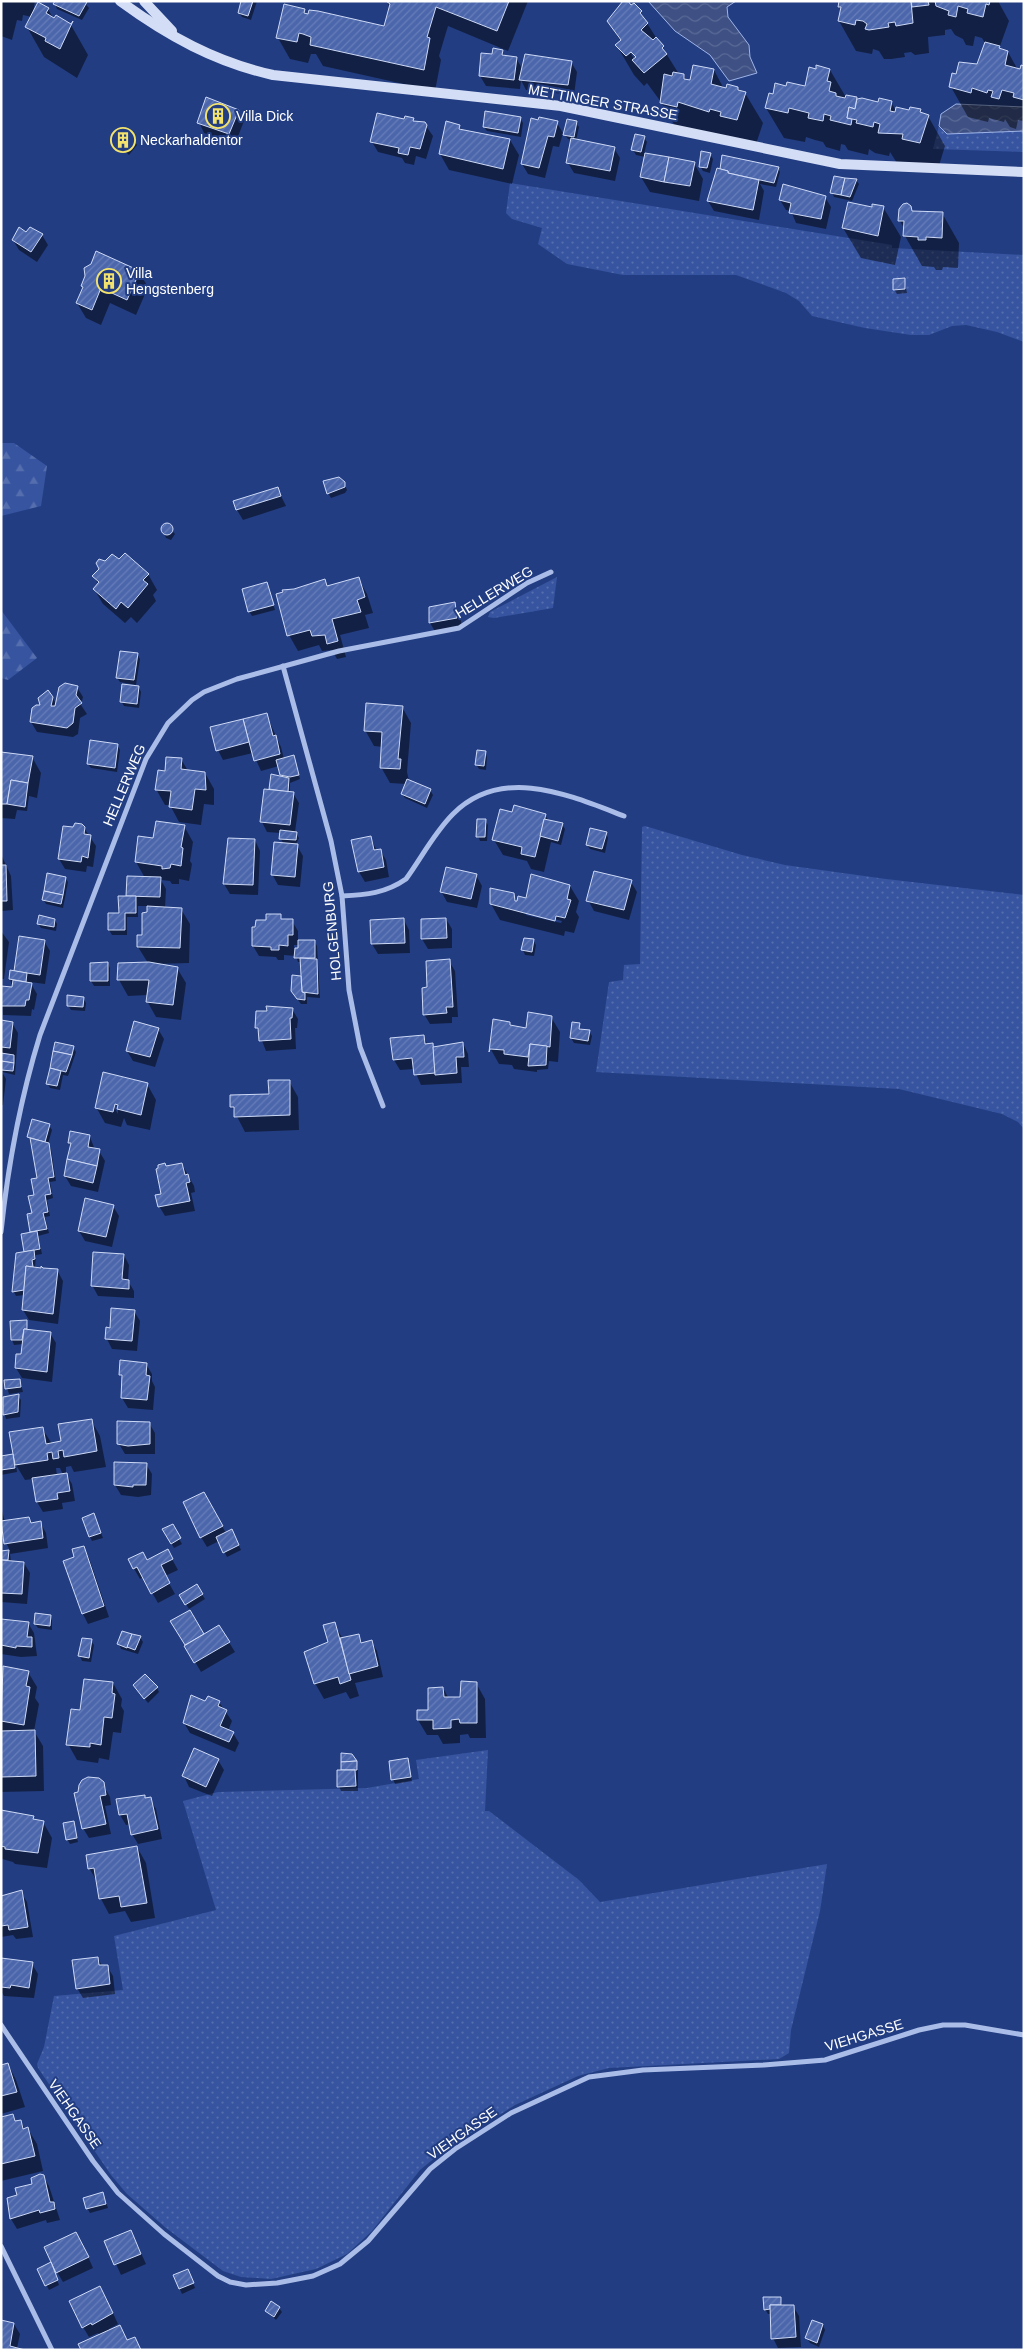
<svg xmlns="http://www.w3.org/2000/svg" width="1025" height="2351" font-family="Arial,sans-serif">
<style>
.grass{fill:url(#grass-dots)}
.forest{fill:url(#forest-firs)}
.water{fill:url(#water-waves);stroke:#9eb4e9}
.shadow{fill:#0007;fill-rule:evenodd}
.building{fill:url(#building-hatch);stroke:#cdd9f6}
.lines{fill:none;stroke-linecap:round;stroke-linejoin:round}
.minor{stroke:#aabce8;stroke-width:5}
.secondary{stroke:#d4ddf6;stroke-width:10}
.labels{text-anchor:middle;stroke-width:4;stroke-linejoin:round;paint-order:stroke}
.street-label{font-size:14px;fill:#fff;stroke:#223d82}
.poi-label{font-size:14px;fill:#fff;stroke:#223d82;text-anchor:start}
</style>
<defs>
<pattern id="grass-dots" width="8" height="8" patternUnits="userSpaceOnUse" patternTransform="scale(1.25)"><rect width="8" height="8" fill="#3754a0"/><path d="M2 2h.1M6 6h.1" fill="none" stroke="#556eae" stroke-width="1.8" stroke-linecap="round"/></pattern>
<pattern id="forest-firs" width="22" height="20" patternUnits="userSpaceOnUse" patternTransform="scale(1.25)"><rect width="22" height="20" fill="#3754a0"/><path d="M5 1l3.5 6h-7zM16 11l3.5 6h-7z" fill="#556eae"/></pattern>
<pattern id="water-waves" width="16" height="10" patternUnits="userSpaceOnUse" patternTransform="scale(1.25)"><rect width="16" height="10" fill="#3e5084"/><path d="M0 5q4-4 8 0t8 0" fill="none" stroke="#5b6a96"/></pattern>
<pattern id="building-hatch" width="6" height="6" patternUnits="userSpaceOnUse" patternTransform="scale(1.25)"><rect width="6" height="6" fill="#4b66ab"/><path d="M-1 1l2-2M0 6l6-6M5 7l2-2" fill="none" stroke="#667db8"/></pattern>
</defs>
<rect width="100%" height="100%" fill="#223d82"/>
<!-- grass -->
<g class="grass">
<path d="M 939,126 L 948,134 L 1024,131 L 1024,152 L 933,149 Z"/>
<path d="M 510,183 L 892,245 L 892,248 L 1024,255 L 1024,342 L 997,332 L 966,325 L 952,326 L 929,335 L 911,335 L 865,328 L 812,316 L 799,301 L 786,293 L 736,275 L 623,275 L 567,264 L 538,244 L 542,228 L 512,219 L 506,213 Z"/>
<path d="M 557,577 L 553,608 L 494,618 L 488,617 L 490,612 Z"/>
<path d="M 645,826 L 742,855 L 785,865 L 886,879 L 1024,895 L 1024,1129 L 1018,1122 L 1002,1114 L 899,1089 L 596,1072 L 609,982 L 623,980 L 624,965 L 640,964 L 642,827 Z"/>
<path d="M 488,1750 L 485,1811 L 489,1811 L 579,1880 L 600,1902 L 827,1864 L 820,1911 L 791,2030 L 789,2053 L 779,2059 L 609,2068 L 578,2076 L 515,2105 L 447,2148 L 420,2170 L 372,2231 L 347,2254 L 316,2269 L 271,2279 L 241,2277 L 223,2271 L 166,2228 L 127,2194 L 111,2175 L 38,2068 L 37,2064 L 44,2047 L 54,1996 L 123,1990 L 114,1936 L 216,1910 L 183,1801 L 218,1792 L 367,1788 L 419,1779 L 416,1760 Z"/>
</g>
<!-- forest -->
<g class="forest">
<path d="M 1,443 L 14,443 L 47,466 L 41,506 L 1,516 Z"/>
<path d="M 1,610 L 37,658 L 8,680 L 1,678 Z"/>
</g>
<!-- water -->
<g class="water">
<path d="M 648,1 L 736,1 L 727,7 L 728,17 L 749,45 L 750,57 L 757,73 L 729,81 L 710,55 L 675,31 Z"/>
<path d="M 956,104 L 1024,107 L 1024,131 L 947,134 L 939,126 L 941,114 Z"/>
</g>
<!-- shadow -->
<g class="shadow">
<path d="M 1,1 L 35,1 L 33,13 L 48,9 L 54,20 L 71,25 L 88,55 L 77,78 L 44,57 L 27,27 L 32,17 L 23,15 L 22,21 L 17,20 L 12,40 L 1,36 Z"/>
<path d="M 83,1 L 89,8 L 82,20 L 57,9 L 55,4 Z"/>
<path d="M 243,1 L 257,1 L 251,20 L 242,17 L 239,13 Z"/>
<path d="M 387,1 L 528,1 L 508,51 L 448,26 L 439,56 L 441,60 L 435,91 L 323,66 L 316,54 L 311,54 L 308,63 L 290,59 L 278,38 L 304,10 L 306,14 L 385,28 L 390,9 Z"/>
<path d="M 895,1 L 998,1 L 1009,21 L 1000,46 L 992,46 L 1008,52 L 1018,70 L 1024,67 L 1024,121 L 1018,120 L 1016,129 L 1010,127 L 1005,119 L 1004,122 L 989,118 L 988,122 L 968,117 L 951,87 L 957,76 L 978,65 L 985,43 L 982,38 L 975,36 L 973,46 L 966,45 L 963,39 L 955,35 L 951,29 L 945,30 L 945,35 L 928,37 L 929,53 L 915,55 L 911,52 L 904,53 L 905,57 L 891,59 L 884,59 L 879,51 L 873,49 L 872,54 L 856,51 L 839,21 L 841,11 L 839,6 Z"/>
<path d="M 631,7 L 640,12 L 679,74 L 684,75 L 686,81 L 691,81 L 714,70 L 724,89 L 738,88 L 740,92 L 745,93 L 763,123 L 754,150 L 679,133 L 661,102 L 647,83 L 644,86 L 634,75 L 617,46 L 621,42 L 608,21 ZM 629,46 L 637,59 L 634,59 L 627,47 Z"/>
<path d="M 502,51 L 505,57 L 516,58 L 523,70 L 571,62 L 577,72 L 574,95 L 526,90 L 521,80 L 520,89 L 486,86 L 480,76 L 493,55 Z"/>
<path d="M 830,70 L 847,99 L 847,96 L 879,104 L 891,102 L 896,111 L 920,110 L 922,114 L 928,116 L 945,146 L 937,172 L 897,163 L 890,152 L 889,156 L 875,153 L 869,149 L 868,155 L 848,150 L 845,145 L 841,144 L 840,151 L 826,147 L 823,142 L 815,140 L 806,137 L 805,142 L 784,138 L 766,108 L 774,96 L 787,87 L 806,87 Z"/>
<path d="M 238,111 L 244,121 L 235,144 L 204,133 L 199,122 Z"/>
<path d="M 520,118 L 523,123 L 521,137 L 487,131 L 484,127 Z"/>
<path d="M 413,119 L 415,122 L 426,126 L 433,136 L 426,159 L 416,156 L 414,165 L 405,163 L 402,158 L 378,152 L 372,142 Z"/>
<path d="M 557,123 L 563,133 L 559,147 L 553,146 L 545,178 L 528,174 L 522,164 Z"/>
<path d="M 576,123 L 579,127 L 576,141 L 614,148 L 620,158 L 615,181 L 574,173 L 568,163 L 572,140 L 568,139 L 565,135 Z"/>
<path d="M 459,126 L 462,130 L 510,140 L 519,155 L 512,184 L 449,170 L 440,154 Z"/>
<path d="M 644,137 L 647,142 L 644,154 L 694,163 L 703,179 L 699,201 L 650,192 L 641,177 L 645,157 L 636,155 L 633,150 Z"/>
<path d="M 134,140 L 137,145 L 129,155 L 114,141 Z"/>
<path d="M 710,154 L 713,159 L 710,173 L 703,171 L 700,166 Z"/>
<path d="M 778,168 L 780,172 L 776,187 L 760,184 L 764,191 L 759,220 L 714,211 L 708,201 L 717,170 Z"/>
<path d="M 856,180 L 859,184 L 852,201 L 834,197 L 832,192 Z"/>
<path d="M 825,197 L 831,207 L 826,229 L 796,223 L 791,211 L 786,210 L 780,200 Z"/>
<path d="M 883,207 L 901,237 L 895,265 L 861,258 L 843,228 L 873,209 Z"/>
<path d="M 913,212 L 942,213 L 959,243 L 958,268 L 943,267 L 942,270 L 936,270 L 934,267 L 922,266 L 905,236 L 905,230 L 900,221 Z"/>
<path d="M 27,234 L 42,235 L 48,245 L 37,262 L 19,250 L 13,240 Z"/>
<path d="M 139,272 L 148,287 L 136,315 L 110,303 L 101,325 L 86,318 L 77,303 L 84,289 L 82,286 Z"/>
<path d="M 904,279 L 907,293 L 897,294 L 894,289 Z"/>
<path d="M 339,478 L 343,480 L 347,490 L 345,493 L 331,498 L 328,493 Z"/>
<path d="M 277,488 L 286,506 L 243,520 L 237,510 Z"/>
<path d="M 166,524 L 175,534 L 171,540 L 166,538 L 162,529 Z"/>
<path d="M 148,574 L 157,590 L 153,595 L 156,601 L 137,623 L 131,617 L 125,623 L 103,604 L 94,589 L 98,584 L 94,576 Z"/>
<path d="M 358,578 L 367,594 L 373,613 L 365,615 L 369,628 L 340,635 L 346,657 L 337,659 L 332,650 L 322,651 L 319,645 L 298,651 L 289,635 L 325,581 L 328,587 Z"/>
<path d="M 267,584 L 275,610 L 252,616 L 249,611 Z"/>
<path d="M 454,604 L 460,614 L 462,628 L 436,633 L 430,623 Z"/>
<path d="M 137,654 L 140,659 L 136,685 L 120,682 L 117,678 Z"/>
<path d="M 77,687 L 83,697 L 81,705 L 87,714 L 80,718 L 78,734 L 73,737 L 37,732 L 31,722 L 33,709 L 42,706 L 52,697 L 57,705 Z"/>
<path d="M 139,688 L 141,692 L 139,708 L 124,706 L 121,701 Z"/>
<path d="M 402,707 L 411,723 L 407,772 L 409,781 L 430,790 L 433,795 L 427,808 L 405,798 L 402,794 L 406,784 L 390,783 L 381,767 L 383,747 L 374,746 L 365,730 Z"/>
<path d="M 266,714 L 281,747 L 284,759 L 293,757 L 300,779 L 290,783 L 290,793 L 293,793 L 299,803 L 295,832 L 299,838 L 296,844 L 303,856 L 300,887 L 278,885 L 272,874 L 284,844 L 280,838 L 281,833 L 267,832 L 262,822 L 271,789 L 282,778 L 279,766 L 261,771 L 253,753 L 223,760 L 218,750 L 212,728 Z"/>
<path d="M 117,745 L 120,750 L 117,772 L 91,768 L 88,764 Z"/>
<path d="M 1,752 L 32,757 L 41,773 L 37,798 L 29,796 L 27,811 L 17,810 L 15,819 L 1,818 Z"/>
<path d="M 485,752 L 487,757 L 486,770 L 479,769 L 476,764 Z"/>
<path d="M 181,759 L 188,771 L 205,773 L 214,789 L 214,805 L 204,804 L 201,825 L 179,822 L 170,805 L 165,805 L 156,789 L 167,772 Z"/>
<path d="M 513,814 L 545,815 L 549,821 L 562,824 L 565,829 L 561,845 L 551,842 L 544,872 L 531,869 L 527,861 L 503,855 L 494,840 Z"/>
<path d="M 485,821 L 488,825 L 487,841 L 480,841 L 478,836 Z"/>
<path d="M 184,826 L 193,842 L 190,861 L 192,864 L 189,881 L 179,879 L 179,884 L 172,884 L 170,881 L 161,880 L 166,889 L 165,908 L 181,909 L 190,924 L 189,963 L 155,964 L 177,968 L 186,983 L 181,1020 L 156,1017 L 147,1001 L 148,995 L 128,996 L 119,980 L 119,964 L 148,963 L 138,947 L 139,936 L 144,936 L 148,906 L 138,906 L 138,917 L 127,917 L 127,935 L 112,935 L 109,930 L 129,897 L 145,878 L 136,862 L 155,839 Z"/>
<path d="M 84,828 L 96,846 L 93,867 L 87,866 L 86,872 L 65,869 L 59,859 Z"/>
<path d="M 606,833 L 608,838 L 605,853 L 590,849 L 587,845 Z"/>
<path d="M 370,837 L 377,851 L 380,850 L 386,860 L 389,877 L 365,882 L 359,872 Z"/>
<path d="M 255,840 L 260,851 L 258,895 L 230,894 L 224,884 Z"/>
<path d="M 1,854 L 11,876 L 13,910 L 1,911 Z"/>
<path d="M 476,875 L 482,886 L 477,908 L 447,902 L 441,891 Z"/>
<path d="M 65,878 L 68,882 L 63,908 L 46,904 L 43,899 Z"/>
<path d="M 631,882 L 637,892 L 629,920 L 594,911 L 588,900 Z"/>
<path d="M 570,886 L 579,901 L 576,912 L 579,917 L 574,933 L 565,931 L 564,936 L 500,920 L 491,904 L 513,895 L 518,903 ZM 526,912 L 562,921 L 561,923 L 526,915 Z"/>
<path d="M 280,916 L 283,920 L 292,921 L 298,931 L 298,941 L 315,942 L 317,946 L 320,998 L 307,997 L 307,1004 L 301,1004 L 295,996 L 301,977 L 301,962 L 298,962 L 296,956 L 284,955 L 284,960 L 278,960 L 276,957 L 259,956 L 253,946 L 267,921 ZM 294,945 L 300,945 L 300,949 L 294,949 Z"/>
<path d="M 446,919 L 452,929 L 452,948 L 428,949 L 422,939 Z"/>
<path d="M 55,920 L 57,924 L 56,931 L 41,928 L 38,923 Z"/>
<path d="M 404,920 L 409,930 L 410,953 L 378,954 L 372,944 Z"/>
<path d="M 1,931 L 9,942 L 4,979 L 1,979 Z"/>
<path d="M 533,940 L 536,945 L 534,956 L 525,955 L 523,950 Z"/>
<path d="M 44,941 L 50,951 L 45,984 L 30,982 L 37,994 L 34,1010 L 32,1009 L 31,1016 L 3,1015 L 1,987 L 13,989 L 10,979 L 15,972 Z"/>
<path d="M 449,961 L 455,971 L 458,1017 L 452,1017 L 452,1023 L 430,1024 L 424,1014 L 429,988 Z"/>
<path d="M 108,964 L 110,968 L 110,986 L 94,986 L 91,981 Z"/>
<path d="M 83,998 L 86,1003 L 85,1011 L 71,1010 L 68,1005 Z"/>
<path d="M 292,1009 L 298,1019 L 297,1028 L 295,1028 L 296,1049 L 266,1051 L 257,1028 L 258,1012 Z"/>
<path d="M 551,1017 L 560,1032 L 558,1062 L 549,1061 L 548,1069 L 537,1070 L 537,1072 L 514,1069 L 512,1065 L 499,1064 L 490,1048 L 509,1023 L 512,1027 L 527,1029 Z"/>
<path d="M 1,1021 L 12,1023 L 18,1033 L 15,1075 L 2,1072 L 6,1079 L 3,1105 L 1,1105 Z"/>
<path d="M 579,1024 L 581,1030 L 589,1031 L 592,1036 L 590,1045 L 574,1043 L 571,1038 Z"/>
<path d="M 158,1029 L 164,1039 L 155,1067 L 133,1061 L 127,1051 Z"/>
<path d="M 423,1036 L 428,1045 L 432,1044 L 434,1048 L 463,1043 L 468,1054 L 469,1067 L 461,1067 L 462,1083 L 421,1085 L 414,1069 L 400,1070 L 394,1060 Z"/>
<path d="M 56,1043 L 73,1047 L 76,1052 L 68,1076 L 63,1075 L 60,1090 L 50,1088 L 48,1084 Z"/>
<path d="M 104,1074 L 147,1084 L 156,1100 L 150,1130 L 127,1125 L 124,1118 L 121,1127 L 105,1123 L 96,1107 ZM 113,1098 L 118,1109 L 118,1114 L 110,1100 Z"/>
<path d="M 289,1081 L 298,1097 L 299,1130 L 245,1132 L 232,1107 L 270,1095 Z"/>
<path d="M 49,1125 L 52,1130 L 48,1144 L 51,1149 L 56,1181 L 50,1182 L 53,1198 L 47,1200 L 50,1216 L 45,1217 L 49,1233 L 38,1236 L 42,1254 L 36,1255 L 35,1268 L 57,1270 L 63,1281 L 58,1324 L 29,1320 L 23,1310 L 25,1295 L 16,1296 L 14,1292 L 32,1233 L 28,1215 L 33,1214 L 38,1179 L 29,1137 Z"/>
<path d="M 90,1137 L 95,1150 L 99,1151 L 105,1161 L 98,1192 L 71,1186 L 65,1176 L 72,1147 L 69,1142 Z"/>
<path d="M 182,1164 L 194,1186 L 195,1192 L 191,1193 L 195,1211 L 165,1216 L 159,1206 L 166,1168 Z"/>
<path d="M 113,1206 L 119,1216 L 112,1247 L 85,1241 L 79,1231 Z"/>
<path d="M 124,1255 L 129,1265 L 128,1281 L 134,1291 L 134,1298 L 98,1296 L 92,1285 Z"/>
<path d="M 134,1311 L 140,1321 L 137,1351 L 112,1349 L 107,1339 L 111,1329 Z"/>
<path d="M 11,1322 L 26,1322 L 29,1331 L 50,1333 L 56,1343 L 52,1382 L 22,1378 L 16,1368 L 18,1355 L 22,1356 L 23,1344 L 14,1345 L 12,1340 Z"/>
<path d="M 146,1364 L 152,1374 L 152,1381 L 155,1387 L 153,1410 L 128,1408 L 122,1398 L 123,1380 L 120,1374 Z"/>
<path d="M 20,1380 L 23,1392 L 9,1394 L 5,1381 Z"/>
<path d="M 18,1396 L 21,1400 L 20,1417 L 6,1419 L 2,1406 Z"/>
<path d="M 91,1420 L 100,1436 L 106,1467 L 74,1472 L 71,1466 L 66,1467 L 66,1474 L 72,1484 L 75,1501 L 62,1503 L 63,1509 L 43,1512 L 37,1502 L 33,1479 L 25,1480 L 16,1465 L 17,1472 L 1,1475 L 1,1457 L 15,1455 L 42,1428 L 52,1444 L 63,1443 ZM 56,1468 L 60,1468 L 63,1475 L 57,1476 Z"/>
<path d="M 149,1423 L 155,1433 L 155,1454 L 125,1454 L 119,1444 Z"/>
<path d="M 146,1464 L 152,1474 L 151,1495 L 138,1497 L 121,1495 L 115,1485 Z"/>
<path d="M 203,1493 L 226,1533 L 234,1535 L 241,1550 L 227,1557 L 219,1541 L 207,1547 L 201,1537 Z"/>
<path d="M 1,1507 L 5,1522 L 29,1518 L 32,1524 L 40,1522 L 46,1533 L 48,1548 L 10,1554 L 11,1562 L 24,1563 L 30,1573 L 27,1604 L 1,1602 L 1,1552 L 10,1551 L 4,1538 L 1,1538 Z"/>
<path d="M 94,1515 L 103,1538 L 92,1541 L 90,1537 Z"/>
<path d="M 172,1526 L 182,1544 L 174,1548 L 164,1530 Z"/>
<path d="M 83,1547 L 89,1558 L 109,1617 L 88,1624 L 83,1614 L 65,1561 L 76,1558 Z"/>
<path d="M 167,1550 L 178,1570 L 165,1576 L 175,1594 L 158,1603 L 143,1577 L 140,1579 L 129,1560 L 147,1561 Z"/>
<path d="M 196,1586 L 205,1599 L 189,1609 L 181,1596 Z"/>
<path d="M 189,1611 L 204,1635 L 219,1626 L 235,1652 L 201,1672 L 172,1622 Z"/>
<path d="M 50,1616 L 52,1621 L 52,1630 L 38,1628 L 35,1624 Z"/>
<path d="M 1,1620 L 28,1623 L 34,1633 L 37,1656 L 21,1657 L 1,1654 Z"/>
<path d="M 334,1624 L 343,1639 L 358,1635 L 363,1644 L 371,1641 L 377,1651 L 383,1677 L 355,1683 L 359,1696 L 350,1699 L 346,1692 L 324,1699 L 315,1683 Z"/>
<path d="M 140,1637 L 143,1642 L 138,1654 L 121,1649 L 119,1644 Z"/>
<path d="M 91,1641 L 94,1645 L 91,1662 L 82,1661 L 80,1656 Z"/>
<path d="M 4,1667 L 28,1672 L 37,1687 L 35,1698 L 39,1704 L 34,1731 L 43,1746 L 44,1791 L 1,1792 L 1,1677 Z"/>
<path d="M 113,1683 L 122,1699 L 121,1706 L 124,1711 L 121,1733 L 113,1732 L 109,1760 L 99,1758 L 98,1763 L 77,1760 L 68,1744 L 81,1711 Z"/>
<path d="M 476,1683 L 485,1699 L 486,1738 L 470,1738 L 468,1734 L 460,1735 L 460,1743 L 443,1744 L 438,1735 L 427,1735 L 418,1720 L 430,1711 L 443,1688 L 449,1699 L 461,1698 Z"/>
<path d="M 157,1688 L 159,1692 L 148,1703 L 138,1690 Z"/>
<path d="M 219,1702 L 232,1721 L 228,1731 L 233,1733 L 239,1743 L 235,1752 L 190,1733 L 184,1723 L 206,1703 Z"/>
<path d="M 351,1755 L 358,1767 L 358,1791 L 341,1791 L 339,1786 L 342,1771 Z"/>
<path d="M 218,1760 L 224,1770 L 212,1796 L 189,1787 L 184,1776 Z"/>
<path d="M 407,1760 L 412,1781 L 395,1784 L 393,1779 Z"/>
<path d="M 101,1781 L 110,1797 L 111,1805 L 105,1806 L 111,1834 L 89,1838 L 83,1828 Z"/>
<path d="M 150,1799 L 156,1809 L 162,1839 L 138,1844 L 132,1834 L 130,1824 L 126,1825 L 120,1815 Z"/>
<path d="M 1,1812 L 33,1817 L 35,1821 L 43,1822 L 52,1838 L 47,1868 L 15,1864 L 13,1862 L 2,1859 Z"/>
<path d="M 73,1823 L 78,1842 L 70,1844 L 67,1839 Z"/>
<path d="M 137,1847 L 146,1863 L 155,1918 L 131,1922 L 125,1911 L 109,1914 L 101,1899 L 98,1883 L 89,1868 Z"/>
<path d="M 21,1892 L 27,1902 L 33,1937 L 16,1939 L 13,1935 L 1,1937 L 1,1896 Z"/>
<path d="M 98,1958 L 102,1966 L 107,1966 L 113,1976 L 115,1994 L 83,1998 L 77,1988 Z"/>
<path d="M 1,1964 L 32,1964 L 38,1974 L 34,1998 L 4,1996 L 1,1991 Z"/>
<path d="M 8,2064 L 16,2080 L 25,2107 L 1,2114 L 1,2066 Z"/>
<path d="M 12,2116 L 16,2122 L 20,2121 L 25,2129 L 28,2129 L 37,2144 L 43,2171 L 1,2181 L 1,2119 Z"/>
<path d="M 43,2176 L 49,2186 L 60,2220 L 47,2223 L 46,2220 L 17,2229 L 11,2219 L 8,2199 L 19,2196 Z"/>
<path d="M 103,2194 L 108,2208 L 90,2213 L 87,2208 Z"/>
<path d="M 131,2231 L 146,2264 L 121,2275 L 106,2242 Z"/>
<path d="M 82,2243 L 93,2268 L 63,2282 L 57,2272 Z"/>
<path d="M 53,2268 L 59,2285 L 49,2290 L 38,2269 Z"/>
<path d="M 190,2275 L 195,2288 L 182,2294 L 174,2276 Z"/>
<path d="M 106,2298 L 118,2324 L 109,2329 L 110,2330 L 119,2326 L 128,2341 L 141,2350 L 100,2335 L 98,2333 L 89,2337 L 83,2327 Z"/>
<path d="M 780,2298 L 783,2306 L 793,2306 L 799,2316 L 801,2347 L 778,2348 L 773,2338 L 772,2314 L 768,2314 L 765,2309 L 764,2299 Z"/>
<path d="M 279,2308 L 282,2312 L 276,2320 L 266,2311 Z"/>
<path d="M 14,2324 L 20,2334 L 17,2348 L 1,2350 Z"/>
<path d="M 823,2325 L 825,2330 L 819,2347 L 810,2343 L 807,2338 Z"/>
</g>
<!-- building -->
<g class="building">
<path d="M 55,1 L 85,1 L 87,2 L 79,16 L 53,4 Z"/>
<path d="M 241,1 L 253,1 L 248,16 L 238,13 Z"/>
<path d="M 386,1 L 509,1 L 497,31 L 436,7 L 427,37 L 430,38 L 424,70 L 310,45 L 311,37 L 303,34 L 299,33 L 297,42 L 276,38 L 284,4 L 305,9 L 304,13 L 308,14 L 309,10 L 318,11 L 384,26 L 390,4 Z"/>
<path d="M 623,1 L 628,1 L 631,5 L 634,3 L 642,11 L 640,13 L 648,23 L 641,30 L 653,40 L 656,37 L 664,46 L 662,48 L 667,54 L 644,73 L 632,60 L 636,57 L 631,52 L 626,56 L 615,45 L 621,40 L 607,21 Z"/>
<path d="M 839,1 L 911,1 L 913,23 L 896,26 L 895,22 L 888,23 L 889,27 L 869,30 L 865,29 L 867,24 L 863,21 L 856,20 L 855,25 L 838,21 L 841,7 L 838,7 Z"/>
<path d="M 911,1 L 928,1 L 929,5 L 912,7 Z"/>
<path d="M 935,1 L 990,1 L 989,5 L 986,4 L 983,17 L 967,13 L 968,9 L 958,6 L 956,17 L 948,15 L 949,11 L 936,6 Z"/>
<path d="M 38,2 L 49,8 L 46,13 L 54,18 L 56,15 L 71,24 L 73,21 L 60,49 L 45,41 L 46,38 L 25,27 Z"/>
<path d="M 985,42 L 1000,46 L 999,48 L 1008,51 L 1005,65 L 1020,69 L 1021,65 L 1024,66 L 1024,100 L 1013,97 L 1014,93 L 1002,90 L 999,99 L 991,97 L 993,91 L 988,90 L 987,93 L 972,88 L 971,93 L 949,87 L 952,73 L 956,74 L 959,62 L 977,64 Z"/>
<path d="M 493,48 L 503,50 L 502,55 L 517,57 L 514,80 L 479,76 L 481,53 L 492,54 Z"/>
<path d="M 525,54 L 572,61 L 568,85 L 519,80 Z"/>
<path d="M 693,65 L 714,69 L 711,84 L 726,88 L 727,84 L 738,87 L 738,90 L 746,92 L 737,120 L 720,116 L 721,112 L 710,109 L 709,112 L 678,102 L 677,107 L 660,103 L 664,74 L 672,76 L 673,72 L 684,74 L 684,79 L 690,80 Z"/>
<path d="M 816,65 L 830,69 L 827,81 L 831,82 L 829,91 L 836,93 L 836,96 L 845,98 L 846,95 L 857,97 L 855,109 L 849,107 L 847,118 L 852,119 L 851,125 L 830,120 L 831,116 L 824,114 L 823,121 L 808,118 L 809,113 L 789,108 L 788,113 L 765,108 L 769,93 L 773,94 L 775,83 L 786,86 L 787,82 L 805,86 L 809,67 L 816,69 Z"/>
<path d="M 206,97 L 239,110 L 229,134 L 197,123 Z"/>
<path d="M 862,98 L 878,102 L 879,98 L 892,101 L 890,111 L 895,112 L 896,107 L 909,110 L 910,107 L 921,109 L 920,112 L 929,115 L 920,143 L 902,139 L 903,134 L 878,133 L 880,124 L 874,122 L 873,127 L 856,123 L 857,120 L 847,118 L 849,107 L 855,109 L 857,99 Z"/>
<path d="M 485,111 L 521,117 L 518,133 L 483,127 Z"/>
<path d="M 377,113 L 404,119 L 405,116 L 414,118 L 413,121 L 425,122 L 427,125 L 420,149 L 410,147 L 408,155 L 398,153 L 399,148 L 370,142 Z"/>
<path d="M 539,117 L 558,121 L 554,137 L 548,136 L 539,168 L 521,164 L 531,118 L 538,120 Z"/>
<path d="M 567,119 L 577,121 L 574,137 L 563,135 Z"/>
<path d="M 446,121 L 460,125 L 459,129 L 510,139 L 503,169 L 439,154 Z"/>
<path d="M 121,129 L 135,140 L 126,151 L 112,141 Z"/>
<path d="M 635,134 L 645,136 L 641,152 L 631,150 Z"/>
<path d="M 571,138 L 615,147 L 610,171 L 566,163 Z"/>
<path d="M 701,151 L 711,153 L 707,168 L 699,167 Z"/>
<path d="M 645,153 L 669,157 L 664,182 L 640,177 Z"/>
<path d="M 722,155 L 779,167 L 774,183 L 728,173 L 728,171 L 720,169 Z"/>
<path d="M 669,157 L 695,162 L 690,186 L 664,182 Z"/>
<path d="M 717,168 L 728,171 L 728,173 L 759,180 L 753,210 L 707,201 Z"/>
<path d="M 834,176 L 845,178 L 841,195 L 830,193 Z"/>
<path d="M 845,178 L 857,179 L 850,197 L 841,195 Z"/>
<path d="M 783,184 L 826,196 L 821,219 L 789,213 L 791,203 L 779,200 Z"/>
<path d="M 848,202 L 872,207 L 872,204 L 884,206 L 878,236 L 842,228 Z"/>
<path d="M 907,203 L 911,206 L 912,211 L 943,212 L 942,238 L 926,237 L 926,240 L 918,240 L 918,237 L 903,236 L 904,221 L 898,221 L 899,209 L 903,204 Z"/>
<path d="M 19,227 L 26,232 L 30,227 L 43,234 L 31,252 L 12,240 Z"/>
<path d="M 96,251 L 140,271 L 127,300 L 101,288 L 92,310 L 76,303 L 83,287 L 81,286 L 85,276 L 84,268 L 91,264 Z"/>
<path d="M 905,278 L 905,289 L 893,290 L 893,279 Z"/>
<path d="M 339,477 L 345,482 L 345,487 L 327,494 L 323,481 Z"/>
<path d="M 278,487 L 281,496 L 236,510 L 233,501 Z"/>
<circle cx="167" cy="529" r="6"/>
<path d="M 125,553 L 149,574 L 143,580 L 148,584 L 128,608 L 121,602 L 116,609 L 93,589 L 99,582 L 92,576 L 99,569 L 96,563 L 99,559 L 105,561 L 112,554 L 119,559 Z"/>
<path d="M 359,577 L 365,597 L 357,600 L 361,612 L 332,619 L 338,641 L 327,644 L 325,635 L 312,636 L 310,630 L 287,636 L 276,594 L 283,592 L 282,590 L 294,589 L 325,579 L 327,586 Z"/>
<path d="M 267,582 L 274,605 L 248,612 L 242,589 Z"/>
<path d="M 455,602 L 457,618 L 429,623 L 429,607 Z"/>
<path d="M 120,651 L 138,653 L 134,680 L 116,678 Z"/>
<path d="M 65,683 L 78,686 L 76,695 L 82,703 L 75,708 L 73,723 L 67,728 L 30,722 L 32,708 L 36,705 L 40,705 L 38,698 L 48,690 L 53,697 L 51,706 L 55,706 L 59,687 Z"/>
<path d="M 122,684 L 139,686 L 137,704 L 120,702 Z"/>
<path d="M 366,703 L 403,706 L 398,759 L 401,759 L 400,769 L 380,768 L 382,732 L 364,731 Z"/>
<path d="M 267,713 L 273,736 L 276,735 L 280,754 L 254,761 L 243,719 Z"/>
<path d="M 243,719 L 249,742 L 216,751 L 210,727 Z"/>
<path d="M 90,740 L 118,744 L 115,768 L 87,764 Z"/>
<path d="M 477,750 L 486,751 L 484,766 L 475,765 Z"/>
<path d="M 1,752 L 33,756 L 28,783 L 11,780 L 7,804 L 1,804 Z"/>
<path d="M 294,755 L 299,775 L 290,777 L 280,775 L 276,760 Z"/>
<path d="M 166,757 L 182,758 L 181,769 L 205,772 L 206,790 L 195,789 L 192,810 L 169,807 L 171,791 L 155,790 L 158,770 L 165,771 Z"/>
<path d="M 271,774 L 289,778 L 288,792 L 269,789 Z"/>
<path d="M 407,779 L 431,789 L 425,804 L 401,794 Z"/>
<path d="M 11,780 L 28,783 L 25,807 L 7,804 Z"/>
<path d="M 264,789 L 294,792 L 290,825 L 260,822 Z"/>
<path d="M 514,805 L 546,814 L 535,857 L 521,854 L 522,847 L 492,840 L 500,809 L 512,812 Z"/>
<path d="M 477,819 L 486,819 L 485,837 L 476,837 Z"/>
<path d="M 544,819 L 563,823 L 558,841 L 540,836 Z"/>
<path d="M 156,821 L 185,825 L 181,847 L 183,848 L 181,866 L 171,864 L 170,868 L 162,869 L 162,866 L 135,862 L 138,836 L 153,838 Z"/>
<path d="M 75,823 L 82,824 L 85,827 L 84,834 L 91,835 L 88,858 L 82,856 L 81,862 L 58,859 L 63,826 L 73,827 Z"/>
<path d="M 590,828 L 607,832 L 602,849 L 586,845 Z"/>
<path d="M 280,830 L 297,832 L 296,840 L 279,839 Z"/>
<path d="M 371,836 L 374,850 L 381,849 L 384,867 L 358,872 L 351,840 Z"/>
<path d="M 228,838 L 255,839 L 253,885 L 223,884 Z"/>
<path d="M 274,842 L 298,844 L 295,877 L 271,875 Z"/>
<path d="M 1,865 L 6,865 L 7,901 L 1,901 Z"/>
<path d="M 446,867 L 477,874 L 471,899 L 440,892 Z"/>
<path d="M 594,871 L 632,880 L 624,910 L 586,901 Z"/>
<path d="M 47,873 L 66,877 L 63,895 L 44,891 Z"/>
<path d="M 531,874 L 570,885 L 567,899 L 571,900 L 565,918 L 556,916 L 555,921 L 490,904 L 490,888 L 514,893 L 515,901 L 517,901 L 518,896 L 526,898 Z"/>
<path d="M 127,876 L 161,877 L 160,897 L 126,896 Z"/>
<path d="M 44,891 L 63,895 L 61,904 L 42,900 Z"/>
<path d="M 118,896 L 136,896 L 136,913 L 125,913 L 125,930 L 108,930 L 108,913 L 119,913 Z"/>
<path d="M 147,906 L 182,908 L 180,948 L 137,947 L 137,935 L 142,935 L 142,913 L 147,912 Z"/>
<path d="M 266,914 L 281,914 L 281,919 L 293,919 L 293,935 L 288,935 L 288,946 L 279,945 L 279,950 L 271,950 L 271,947 L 252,946 L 252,927 L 255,927 L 256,920 L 266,920 Z"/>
<path d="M 39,915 L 55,919 L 54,927 L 37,924 Z"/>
<path d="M 404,918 L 405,943 L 371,944 L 370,920 Z"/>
<path d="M 446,918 L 447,938 L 421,939 L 421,919 Z"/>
<path d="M 19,936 L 45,940 L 40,975 L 14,971 Z"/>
<path d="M 524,938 L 534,939 L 532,952 L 521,950 Z"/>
<path d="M 298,940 L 315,940 L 315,958 L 294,958 L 295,948 L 298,948 Z"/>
<path d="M 300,958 L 317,959 L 318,994 L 302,992 Z"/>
<path d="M 450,959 L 453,1007 L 446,1007 L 447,1013 L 423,1015 L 422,988 L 427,987 L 426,961 Z"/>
<path d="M 108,962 L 108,981 L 90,981 L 90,963 Z"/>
<path d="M 149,962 L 178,967 L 173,1005 L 146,1002 L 149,980 L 117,980 L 118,963 Z"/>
<path d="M 10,970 L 27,973 L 26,982 L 9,979 Z"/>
<path d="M 292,975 L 301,976 L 302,992 L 305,993 L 305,1000 L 297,999 L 291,991 Z"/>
<path d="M 13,980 L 32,983 L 29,1000 L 26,1000 L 25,1006 L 1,1006 L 1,986 L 12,987 Z"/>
<path d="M 67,995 L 84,997 L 83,1007 L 67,1006 Z"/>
<path d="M 266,1006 L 293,1008 L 292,1018 L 290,1018 L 291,1039 L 259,1041 L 258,1028 L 255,1028 L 256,1011 L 267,1011 Z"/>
<path d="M 528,1012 L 552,1016 L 550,1047 L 530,1044 L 528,1057 L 504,1054 L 504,1050 L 490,1049 L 489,1052 L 493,1019 L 510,1022 L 510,1025 L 526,1028 Z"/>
<path d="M 1,1020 L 13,1022 L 10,1048 L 1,1047 Z"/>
<path d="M 134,1021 L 159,1028 L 150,1057 L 126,1051 Z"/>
<path d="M 572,1022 L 580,1023 L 579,1029 L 590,1030 L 588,1041 L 570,1038 Z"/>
<path d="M 424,1035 L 425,1044 L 433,1043 L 435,1073 L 414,1075 L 412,1058 L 393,1060 L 390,1038 Z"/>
<path d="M 55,1042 L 74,1046 L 72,1055 L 53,1051 Z"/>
<path d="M 463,1042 L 464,1057 L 456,1057 L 457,1073 L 435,1075 L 433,1047 Z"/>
<path d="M 530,1044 L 547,1046 L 546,1065 L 528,1066 Z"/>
<path d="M 53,1051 L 72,1055 L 66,1072 L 50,1068 Z"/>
<path d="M 1,1053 L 14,1055 L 14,1063 L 1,1061 Z"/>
<path d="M 1,1061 L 14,1063 L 13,1071 L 1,1070 Z"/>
<path d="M 50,1068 L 61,1071 L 57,1086 L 46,1084 Z"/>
<path d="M 103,1072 L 148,1083 L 141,1115 L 117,1109 L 118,1105 L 115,1104 L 113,1112 L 95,1108 Z"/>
<path d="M 268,1080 L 290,1080 L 290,1115 L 234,1117 L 234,1107 L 230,1107 L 230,1095 L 269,1094 Z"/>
<path d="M 32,1119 L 50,1124 L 45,1142 L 27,1137 Z"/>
<path d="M 70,1131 L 90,1135 L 88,1147 L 100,1149 L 97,1166 L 67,1159 L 71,1143 L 68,1143 Z"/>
<path d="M 30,1138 L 49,1143 L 54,1177 L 48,1178 L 51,1194 L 45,1195 L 48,1212 L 43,1213 L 47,1229 L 30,1232 L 27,1214 L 32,1213 L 28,1196 L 34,1195 L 31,1179 L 37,1178 Z"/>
<path d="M 67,1159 L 97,1166 L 93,1183 L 64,1176 Z"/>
<path d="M 165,1163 L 166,1166 L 182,1163 L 185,1175 L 188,1174 L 190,1182 L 186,1183 L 190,1201 L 158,1207 L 155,1195 L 161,1194 L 156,1169 L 158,1168 L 158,1165 Z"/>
<path d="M 85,1198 L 114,1205 L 106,1237 L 78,1231 Z"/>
<path d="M 37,1231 L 40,1249 L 24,1252 L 21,1234 Z"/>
<path d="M 34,1250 L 35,1259 L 32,1260 L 33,1267 L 26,1266 L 24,1290 L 12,1292 L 16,1253 Z"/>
<path d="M 93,1252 L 124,1254 L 122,1279 L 129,1280 L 129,1289 L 91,1286 Z"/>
<path d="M 26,1266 L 41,1268 L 41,1266 L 43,1268 L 58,1269 L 53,1314 L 22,1310 Z"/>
<path d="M 111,1308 L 135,1310 L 132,1341 L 105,1339 L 106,1327 L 110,1328 Z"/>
<path d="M 27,1320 L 27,1329 L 24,1329 L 22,1340 L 11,1340 L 10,1321 Z"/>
<path d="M 24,1329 L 51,1332 L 47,1372 L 15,1368 L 16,1354 L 21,1354 Z"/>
<path d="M 120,1360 L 147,1363 L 146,1375 L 150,1376 L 147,1400 L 121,1398 L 122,1375 L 119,1375 Z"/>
<path d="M 20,1379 L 21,1387 L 5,1389 L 4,1380 Z"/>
<path d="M 19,1394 L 18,1412 L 3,1415 L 3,1397 Z"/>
<path d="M 92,1419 L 97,1451 L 64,1457 L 63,1450 L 58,1451 L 59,1458 L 53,1459 L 52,1452 L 47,1453 L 48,1460 L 15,1465 L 9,1432 L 43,1427 L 46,1444 L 61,1441 L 58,1424 Z"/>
<path d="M 117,1421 L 150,1422 L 150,1444 L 128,1446 L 117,1444 Z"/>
<path d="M 13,1454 L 15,1468 L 1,1470 L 1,1456 Z"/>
<path d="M 114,1462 L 147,1463 L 146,1485 L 133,1485 L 133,1487 L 114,1485 Z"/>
<path d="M 67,1473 L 70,1491 L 57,1493 L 58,1499 L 36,1502 L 32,1478 Z"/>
<path d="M 204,1492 L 223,1526 L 200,1538 L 183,1502 Z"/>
<path d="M 94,1513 L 101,1533 L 89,1537 L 82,1518 Z"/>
<path d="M 29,1517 L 31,1523 L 41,1521 L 43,1538 L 4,1544 L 1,1521 Z"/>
<path d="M 173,1524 L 181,1538 L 171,1544 L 162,1529 Z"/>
<path d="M 232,1529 L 239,1545 L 223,1553 L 216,1537 Z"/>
<path d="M 84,1546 L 104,1606 L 82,1614 L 63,1561 L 74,1557 L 72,1549 Z"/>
<path d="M 168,1549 L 173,1559 L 161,1565 L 170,1583 L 151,1594 L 137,1567 L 133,1569 L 128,1559 L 143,1552 L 147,1560 Z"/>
<path d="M 9,1550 L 8,1560 L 1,1560 L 1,1551 Z"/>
<path d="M 1,1560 L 24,1562 L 22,1594 L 1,1593 Z"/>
<path d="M 197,1584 L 203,1594 L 185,1605 L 179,1595 Z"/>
<path d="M 190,1610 L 204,1634 L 185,1645 L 170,1621 Z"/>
<path d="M 35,1613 L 51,1615 L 50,1626 L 34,1624 Z"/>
<path d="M 1,1619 L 29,1622 L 27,1637 L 32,1637 L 32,1647 L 16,1646 L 16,1648 L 1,1645 Z"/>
<path d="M 335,1622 L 351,1680 L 340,1684 L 338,1677 L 314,1684 L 304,1652 L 328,1642 L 323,1625 Z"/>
<path d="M 219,1625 L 230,1642 L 194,1663 L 184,1646 Z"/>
<path d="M 122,1631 L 132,1634 L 127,1648 L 117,1644 Z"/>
<path d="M 132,1634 L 141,1636 L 135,1650 L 127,1647 Z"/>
<path d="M 359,1634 L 361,1643 L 372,1640 L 378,1666 L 349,1674 L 340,1638 Z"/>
<path d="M 82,1638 L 92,1639 L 89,1658 L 78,1656 Z"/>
<path d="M 3,1666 L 29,1671 L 26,1686 L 30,1687 L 24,1725 L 1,1721 Z"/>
<path d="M 145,1674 L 158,1687 L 144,1699 L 133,1685 Z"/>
<path d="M 84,1679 L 113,1682 L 112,1693 L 115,1694 L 112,1718 L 104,1717 L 101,1745 L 90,1743 L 90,1747 L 66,1745 L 71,1709 L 80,1710 Z"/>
<path d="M 461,1681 L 477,1682 L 477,1723 L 460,1723 L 459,1719 L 451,1720 L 451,1728 L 433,1729 L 433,1720 L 417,1720 L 417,1710 L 428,1710 L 428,1688 L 443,1687 L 444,1697 L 460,1697 Z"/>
<path d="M 191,1695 L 205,1701 L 208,1696 L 220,1701 L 218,1706 L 227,1710 L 220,1726 L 234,1732 L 229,1742 L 183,1723 Z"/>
<path d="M 35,1730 L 36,1776 L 1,1777 L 1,1731 Z"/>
<path d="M 194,1748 L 219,1759 L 206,1787 L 182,1776 Z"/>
<path d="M 341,1753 L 352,1754 L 357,1761 L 341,1762 Z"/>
<path d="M 408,1758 L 411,1777 L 391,1780 L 389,1761 Z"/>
<path d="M 357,1761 L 357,1770 L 341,1770 L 341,1762 Z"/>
<path d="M 337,1770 L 355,1770 L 356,1786 L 337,1787 Z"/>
<path d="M 88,1777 L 99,1778 L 104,1782 L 106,1795 L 100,1796 L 106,1824 L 82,1829 L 74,1793 L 78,1792 L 79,1785 L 82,1780 Z"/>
<path d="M 145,1795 L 145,1798 L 151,1797 L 158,1829 L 131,1835 L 127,1814 L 119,1815 L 116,1799 Z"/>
<path d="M 1,1810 L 34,1816 L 33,1819 L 44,1821 L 38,1853 L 5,1849 L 5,1847 L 1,1846 Z"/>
<path d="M 74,1821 L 77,1838 L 66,1840 L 63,1823 Z"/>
<path d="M 137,1846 L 147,1903 L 121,1907 L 119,1896 L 99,1899 L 94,1868 L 88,1869 L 86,1855 Z"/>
<path d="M 22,1890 L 28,1927 L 9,1930 L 8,1925 L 1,1926 L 1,1896 Z"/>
<path d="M 98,1957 L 99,1965 L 108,1965 L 110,1984 L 76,1989 L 72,1960 Z"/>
<path d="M 1,1958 L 33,1962 L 29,1988 L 11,1985 L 10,1988 L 1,1987 Z"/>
<path d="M 8,2063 L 17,2092 L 1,2096 L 1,2065 Z"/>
<path d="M 13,2114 L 15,2121 L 21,2120 L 23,2129 L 28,2127 L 35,2156 L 1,2164 L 1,2117 Z"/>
<path d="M 40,2174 L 44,2175 L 50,2202 L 54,2202 L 55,2209 L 40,2213 L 39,2210 L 10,2219 L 7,2198 L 17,2195 L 15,2188 L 32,2184 L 31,2178 Z"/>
<path d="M 103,2192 L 106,2204 L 86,2209 L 83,2198 Z"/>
<path d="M 131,2230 L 141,2254 L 114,2265 L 104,2241 Z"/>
<path d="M 76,2232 L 89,2257 L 56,2273 L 44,2247 Z"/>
<path d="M 51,2262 L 58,2280 L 45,2286 L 37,2269 Z"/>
<path d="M 188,2269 L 194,2283 L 179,2289 L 173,2275 Z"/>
<path d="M 100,2286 L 113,2313 L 92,2325 L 91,2323 L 82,2328 L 69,2301 Z"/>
<path d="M 763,2297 L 781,2297 L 781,2305 L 770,2305 L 770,2309 L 764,2310 Z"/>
<path d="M 271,2301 L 280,2307 L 274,2317 L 265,2311 Z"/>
<path d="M 770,2305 L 794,2305 L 796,2337 L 771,2339 Z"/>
<path d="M 1,2320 L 14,2323 L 10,2346 L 25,2350 L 1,2350 Z"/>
<path d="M 812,2320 L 823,2324 L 817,2343 L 805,2338 Z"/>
<path d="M 120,2325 L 127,2340 L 135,2337 L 141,2350 L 81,2350 L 78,2344 Z"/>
</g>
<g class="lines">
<!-- minor -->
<g class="minor">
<path d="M 283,666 L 331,841 L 342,896 L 349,990 L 360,1047 L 383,1106"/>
<path d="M 342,896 C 366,895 386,893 406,879 C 422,857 434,833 453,814 C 502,765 569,795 624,816"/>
<path d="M 1,1232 C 8,1165 20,1100 40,1035 L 146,759 L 168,723 L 192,700 L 204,692 L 237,679 L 339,651 L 459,628 L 527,583 L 551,572"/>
<path d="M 1,2025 L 93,2161 L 118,2193 L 164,2234 L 218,2276 L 230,2282 L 246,2285 L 277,2283 L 313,2276 L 340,2264 L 368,2241 L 430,2169 L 455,2149 L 511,2113 L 589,2077 L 643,2070 L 764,2065 L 825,2060 L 919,2030 L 943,2025 L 965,2025 L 1024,2035"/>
<path d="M 1,2246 L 52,2350"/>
</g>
<!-- secondary -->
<g class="secondary">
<path d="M 120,1 C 168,36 215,62 273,75 L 561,106 L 840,164 L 1024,172"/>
<path d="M 144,1 L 172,31"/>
</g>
</g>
<!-- icons -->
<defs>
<symbol id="building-ring" viewBox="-11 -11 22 22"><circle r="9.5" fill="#223d82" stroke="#f3e26c" stroke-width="1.5"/><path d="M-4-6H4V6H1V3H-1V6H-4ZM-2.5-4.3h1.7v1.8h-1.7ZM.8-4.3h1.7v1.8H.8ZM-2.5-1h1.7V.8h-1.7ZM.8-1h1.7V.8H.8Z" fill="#f3e26c"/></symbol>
</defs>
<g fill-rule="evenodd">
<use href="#building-ring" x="204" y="102" width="28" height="28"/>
<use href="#building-ring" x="109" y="126" width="28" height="28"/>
<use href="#building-ring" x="95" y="267" width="28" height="28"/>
</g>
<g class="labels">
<!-- street labels -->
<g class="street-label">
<text transform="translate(603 102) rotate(10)" y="5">METTINGER STRASSE</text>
<text transform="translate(494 592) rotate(-31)" y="5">HELLERWEG</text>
<text transform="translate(124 785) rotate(-67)" y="5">HELLERWEG</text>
<text transform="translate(332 931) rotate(-95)" y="5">HOLGENBURG</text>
<text transform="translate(864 2035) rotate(-17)" y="5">VIEHGASSE</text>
<text transform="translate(75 2114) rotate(55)" y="5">VIEHGASSE</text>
<text transform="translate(462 2133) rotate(-35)" y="5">VIEHGASSE</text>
</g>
<!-- poi labels -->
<g class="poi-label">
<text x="236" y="121">Villa Dick</text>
<text x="140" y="145">Neckarhaldentor</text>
<text x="126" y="278">Villa<tspan x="126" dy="16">Hengstenberg</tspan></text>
</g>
</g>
<!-- border -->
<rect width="1025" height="2351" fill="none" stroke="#ffffff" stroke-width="5"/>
</svg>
